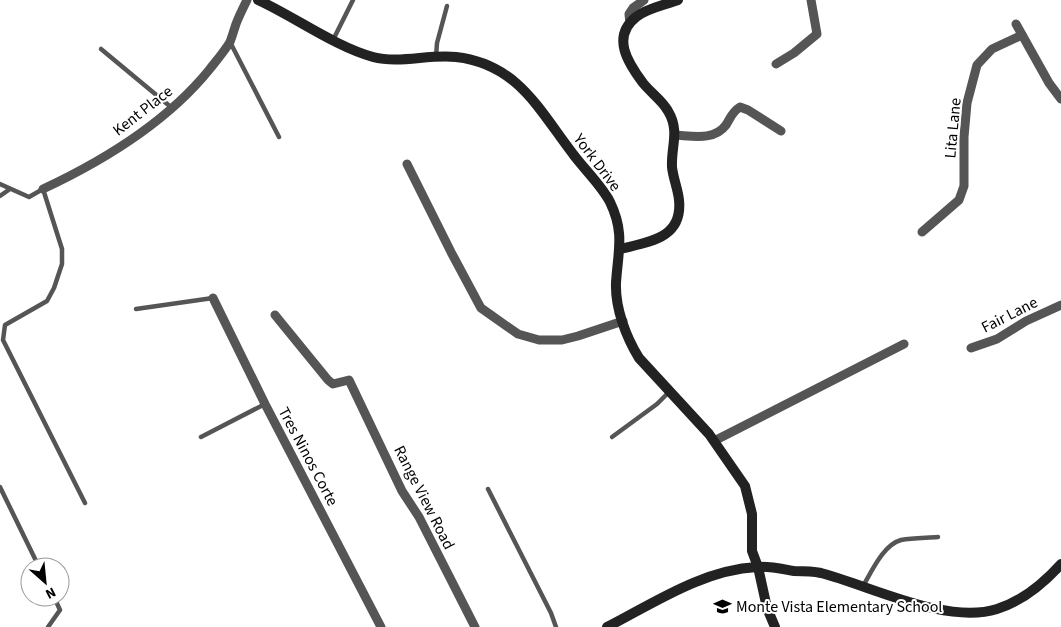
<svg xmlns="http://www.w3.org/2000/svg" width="1061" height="627" font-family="'Source Sans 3',sans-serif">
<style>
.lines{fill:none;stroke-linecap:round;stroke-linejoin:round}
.lane{stroke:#555;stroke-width:4.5}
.street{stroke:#555;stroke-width:9}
.secondary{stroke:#222;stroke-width:10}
.labels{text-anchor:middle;stroke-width:4;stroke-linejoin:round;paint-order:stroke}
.street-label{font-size:16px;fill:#000;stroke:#fff}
.poi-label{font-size:16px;fill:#000;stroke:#fff;text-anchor:start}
</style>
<rect width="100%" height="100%" fill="#fff"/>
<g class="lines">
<!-- lane -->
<g class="lane">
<path d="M 333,40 L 353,0"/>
<path d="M 230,42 L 279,137"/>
<path d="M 101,49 L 172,108"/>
<path d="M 436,57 L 437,43 L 447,6"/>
<path d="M 0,184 L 29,197 L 43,189 L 62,249 L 62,264 L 54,288 L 47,301 L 5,325 L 3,340 L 85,503"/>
<path d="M 0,196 L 10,189"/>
<path d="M 136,309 L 213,298"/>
<path d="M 201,437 L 265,404"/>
<path d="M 612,437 L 657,404 L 669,392"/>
<path d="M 0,487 L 39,567"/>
<path d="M 488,489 L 551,613 L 556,627"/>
<path d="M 863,586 C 872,571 883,545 901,540 C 913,538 926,538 938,537"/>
<path d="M 48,627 L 60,610 L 54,597"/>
</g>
<!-- street -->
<g class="street">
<path d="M 630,24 L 629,14 L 633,8 L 644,0"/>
<path d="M 1016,24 L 1049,83 L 1061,99"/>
<path d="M 776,64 L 794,53 L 817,34 L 811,0"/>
<path d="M 675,135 C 693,136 714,141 726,125 C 731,117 732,112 740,107 L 748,110 L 781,131"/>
<path d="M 407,164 L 451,252 L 481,308 L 518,334 L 539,340 L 562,340 L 578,336 L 623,321"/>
<path d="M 43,189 C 105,160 166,123 209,70 C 216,61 224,52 230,42 C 232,37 234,30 236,24 C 239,16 243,8 247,0"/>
<path d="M 922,232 L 959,200 L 964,186 L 964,137 L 967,103 L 977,65 L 992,49 L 1022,35"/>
<path d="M 213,298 L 265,404 L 381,627"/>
<path d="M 275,315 L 328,380 L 333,384 L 349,380 L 402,491 L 419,517 L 475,627"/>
<path d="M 971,348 L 997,339 L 1026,321 L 1061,305"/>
<path d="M 714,441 L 904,344"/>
</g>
<!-- secondary -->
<g class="secondary">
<path d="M 258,0 C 295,17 334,46 373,57 C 400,64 428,54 456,57 C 518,64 539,110 573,154 C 584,169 602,186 610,202 C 625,233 618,251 616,283 C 615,308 626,337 639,358 L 709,434 L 745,486 L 752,514 L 752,551 L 758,567 L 767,608 L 775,627"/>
<path d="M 620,249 C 648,242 683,239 679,200 C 678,189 673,178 672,167 C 671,146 680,131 668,111 C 662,100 651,93 643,83 C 628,63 611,37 636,17 C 647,8 665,5 678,0"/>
<path d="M 607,627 C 654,603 702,570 757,567 C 769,566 782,569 794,571 C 803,571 812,571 821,573 C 871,586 946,625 997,609 C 1022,601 1043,584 1061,564"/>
</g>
</g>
<!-- icons -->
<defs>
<symbol id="school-bare" viewBox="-9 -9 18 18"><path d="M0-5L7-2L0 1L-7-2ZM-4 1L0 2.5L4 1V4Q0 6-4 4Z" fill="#000" stroke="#fff" stroke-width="2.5" paint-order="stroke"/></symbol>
</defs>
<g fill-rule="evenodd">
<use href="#school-bare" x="710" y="594" width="25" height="25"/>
</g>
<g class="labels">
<!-- street labels -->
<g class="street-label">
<text transform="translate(142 110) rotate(-38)" y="6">Kent Place</text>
<text transform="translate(952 128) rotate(-85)" y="6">Lita Lane</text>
<text transform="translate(598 162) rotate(53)" y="6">York Drive</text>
<text transform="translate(1009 314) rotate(-27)" y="6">Fair Lane</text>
<text transform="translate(309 456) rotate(62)" y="6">Tres Ninos Corte</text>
<text transform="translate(425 497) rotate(63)" y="6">Range View Road</text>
</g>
<!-- poi labels -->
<g class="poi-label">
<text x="736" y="612">Monte Vista Elementary School</text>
</g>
</g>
<!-- north arrow -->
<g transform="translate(45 582) rotate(153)"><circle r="24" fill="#ffffff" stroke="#999999"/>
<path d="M0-4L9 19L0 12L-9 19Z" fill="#000000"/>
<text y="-8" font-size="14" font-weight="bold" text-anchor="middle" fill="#000000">N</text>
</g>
</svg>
